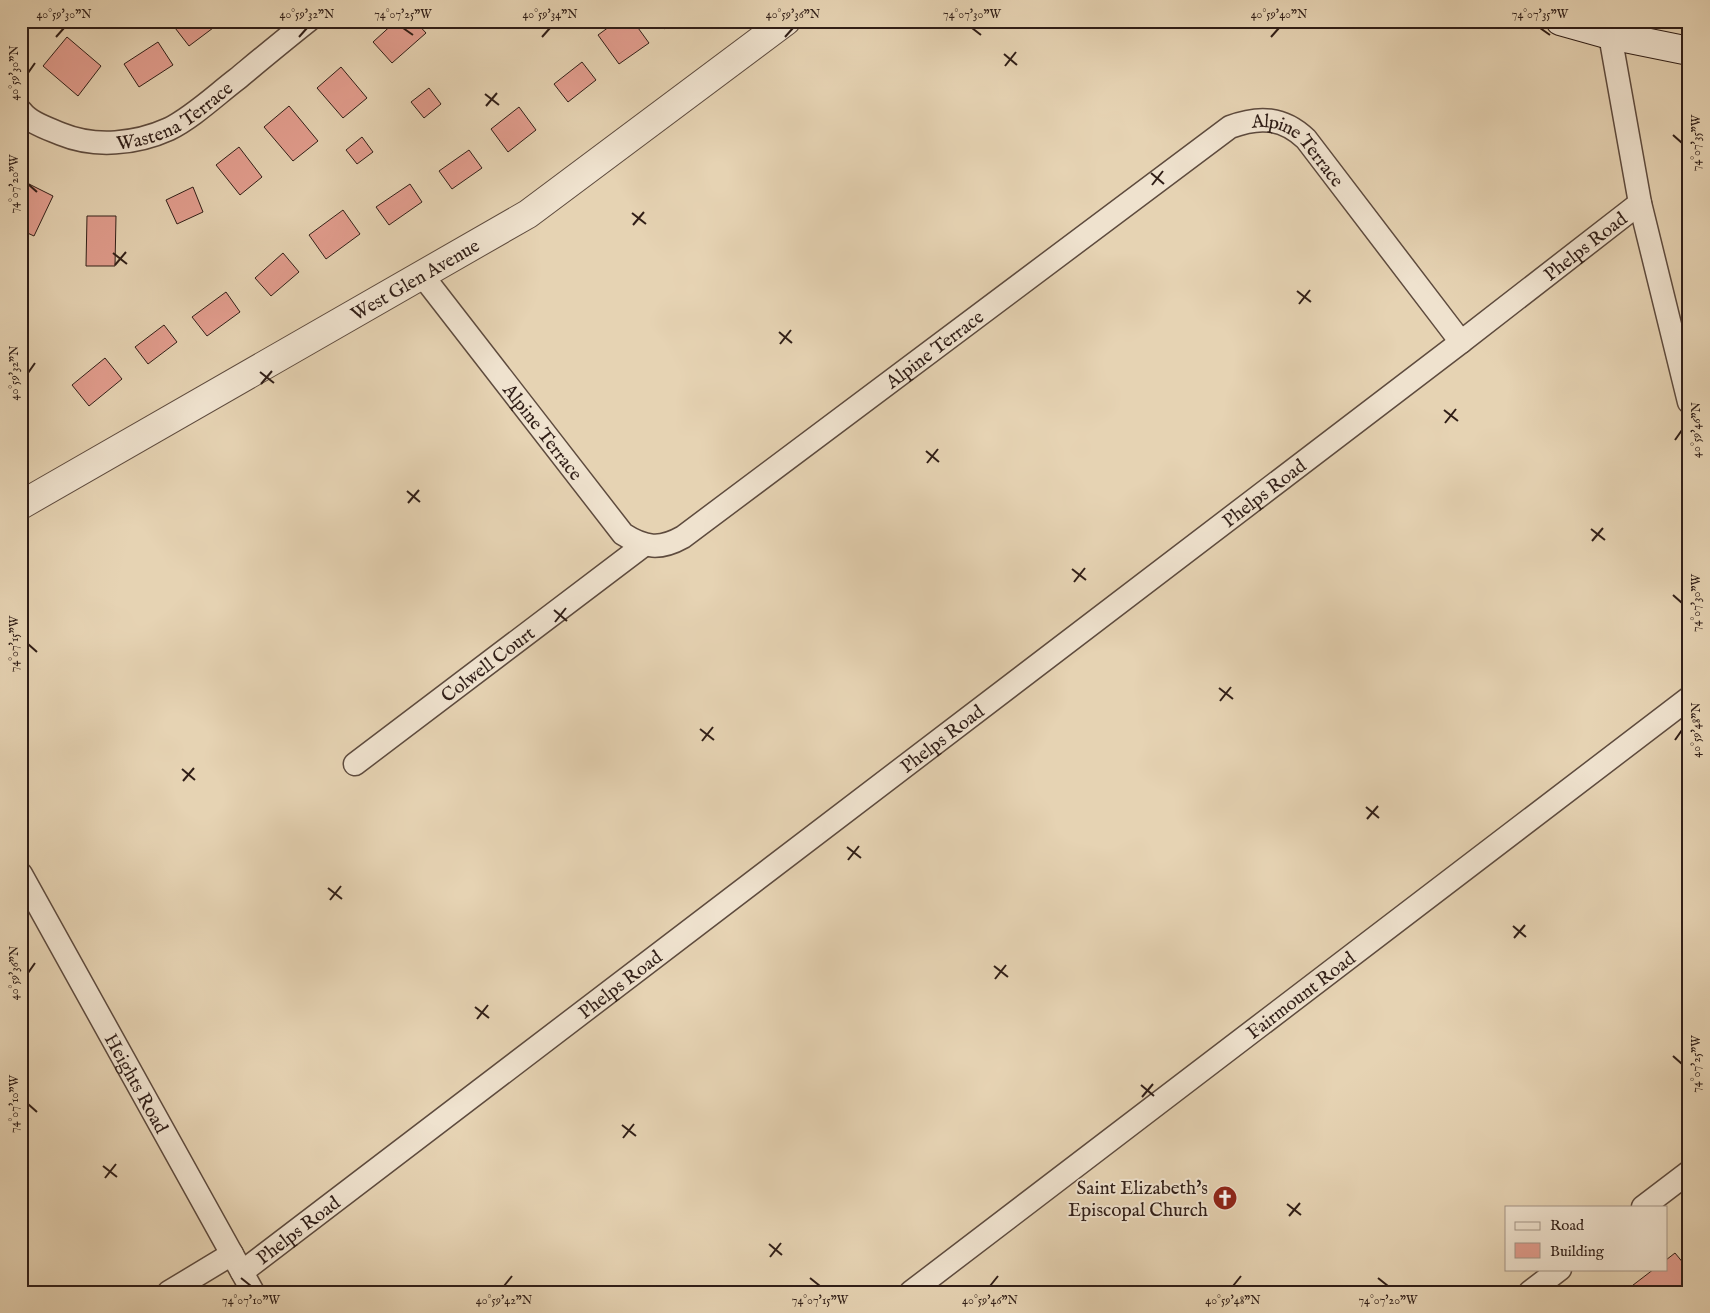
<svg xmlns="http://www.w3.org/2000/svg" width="1710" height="1313" font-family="'IM FELL English',serif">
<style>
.building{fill:#e29d8e;stroke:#301e17}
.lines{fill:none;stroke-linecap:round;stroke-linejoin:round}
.minor-casing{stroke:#5e4b3e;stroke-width:25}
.tertiary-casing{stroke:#5e4b3e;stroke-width:30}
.secondary-casing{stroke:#301e17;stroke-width:30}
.minor{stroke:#efe2ce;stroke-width:22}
.tertiary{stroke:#efe2ce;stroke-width:28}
.secondary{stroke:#efe2ce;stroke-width:28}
.ticks{fill:none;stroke:#301e17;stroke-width:2}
.labels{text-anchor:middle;stroke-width:4;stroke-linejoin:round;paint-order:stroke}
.street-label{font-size:19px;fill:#301e17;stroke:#efe2ce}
.poi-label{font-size:19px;fill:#301e17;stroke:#efe2ce;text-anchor:end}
.neatline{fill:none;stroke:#301e17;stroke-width:2}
.ticks-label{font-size:12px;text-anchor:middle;fill:#301e17}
</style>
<rect width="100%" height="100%" fill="#e6d3b3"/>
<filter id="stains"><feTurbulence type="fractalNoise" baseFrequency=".004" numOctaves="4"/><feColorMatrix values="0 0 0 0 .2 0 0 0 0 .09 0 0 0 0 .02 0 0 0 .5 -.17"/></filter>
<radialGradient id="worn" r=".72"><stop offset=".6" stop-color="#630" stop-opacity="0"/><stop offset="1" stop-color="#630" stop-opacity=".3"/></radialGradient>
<!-- building -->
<g class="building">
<path d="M 175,21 L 215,21 L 217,25 L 189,46 L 172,24 Z"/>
<path d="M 396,21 L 415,21 L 426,33 L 392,63 L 373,42 Z"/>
<path d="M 617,21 L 633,21 L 649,43 L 619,64 L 598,35 Z"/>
<path d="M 658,21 L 674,21 L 664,29 Z"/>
<path d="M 67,37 L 101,66 L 78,96 L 43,66 Z"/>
<path d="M 158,42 L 173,65 L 139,87 L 124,64 Z"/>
<path d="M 582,62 L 596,80 L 568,102 L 554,84 Z"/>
<path d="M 341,67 L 367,98 L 343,118 L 317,88 Z"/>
<path d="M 429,88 L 441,104 L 424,118 L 411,102 Z"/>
<path d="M 289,106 L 318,141 L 293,161 L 264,127 Z"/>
<path d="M 519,107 L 536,130 L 508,152 L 491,129 Z"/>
<path d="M 362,137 L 373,152 L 357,164 L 346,150 Z"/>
<path d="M 239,147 L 262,177 L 240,195 L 216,165 Z"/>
<path d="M 469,150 L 482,168 L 452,189 L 439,171 Z"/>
<path d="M 21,180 L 53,196 L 34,236 L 21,230 Z"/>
<path d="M 410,184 L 422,202 L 389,225 L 376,207 Z"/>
<path d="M 193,187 L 203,212 L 177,224 L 166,200 Z"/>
<path d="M 343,210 L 360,234 L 326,259 L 309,235 Z"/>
<path d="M 87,216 L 116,216 L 115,266 L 86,266 Z"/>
<path d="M 283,253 L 299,272 L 271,296 L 255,278 Z"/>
<path d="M 226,292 L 240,312 L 207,336 L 192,317 Z"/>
<path d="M 164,325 L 177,342 L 148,364 L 135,347 Z"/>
<path d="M 105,358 L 122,379 L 89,406 L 72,385 Z"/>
<path d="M 1675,1253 L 1689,1270 L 1689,1292 L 1624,1292 L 1654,1269 L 1666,1269 L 1666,1260 Z"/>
</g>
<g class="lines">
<defs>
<g id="minor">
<path d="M 1611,21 L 1610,35 L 1640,203 L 1689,402"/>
<path id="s1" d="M 21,111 C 30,123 47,128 61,134 C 95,148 136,144 169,129 C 193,117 216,95 237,79 C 260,60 284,40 308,21"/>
<path id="s2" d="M 422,275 L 623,534 C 645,548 660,550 683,537 L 1230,127 C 1259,116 1283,117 1306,139 L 1461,342"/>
<path id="s3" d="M 355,764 L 644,545"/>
<path id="s4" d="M 21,874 L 253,1292"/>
<path d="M 1643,1207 L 1689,1172"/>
<path id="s5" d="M 242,1272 L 1461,342 L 1640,203"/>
<path d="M 169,1292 L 232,1254"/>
<path id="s6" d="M 911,1292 L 1689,698"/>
<path d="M 1530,1292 L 1560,1269"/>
</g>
<g id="tertiary">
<path id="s7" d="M 21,505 L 528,214 L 786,21"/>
</g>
<path id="secondary" d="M 1560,21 L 1610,35 L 1689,51"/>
</defs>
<!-- minor casing -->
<use href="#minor" class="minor-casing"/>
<!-- tertiary casing -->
<use href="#tertiary" class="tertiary-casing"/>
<!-- secondary casing -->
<use href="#secondary" class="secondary-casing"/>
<!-- minor -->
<use href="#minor" class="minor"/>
<!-- tertiary -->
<use href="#tertiary" class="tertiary"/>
<!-- secondary -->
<use href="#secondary" class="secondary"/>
</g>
<!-- ticks -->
<path class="ticks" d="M 403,28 L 413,35M 972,28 L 981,35M 1540,28 L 1550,35M 56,37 L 64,28M 299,37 L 307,28M 542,37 L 550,28M 785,37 L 793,28M 1271,37 L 1279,28M 1004,54 L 1017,65M 1005,66 L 1016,52M 28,73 L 35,63M 485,94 L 499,105M 486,106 L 497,93M 1673,135 L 1682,143M 1151,173 L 1164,184M 28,184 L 37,192M 1152,185 L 1163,171M 632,213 L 646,224M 633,225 L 644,212M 113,253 L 127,264M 115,265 L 126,252M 1297,291 L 1311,302M 1299,304 L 1310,290M 779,332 L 792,343M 780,344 L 791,330M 260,372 L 274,383M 28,373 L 35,363M 261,384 L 272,371M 1444,410 L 1458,421M 1445,423 L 1456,409M 1675,440 L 1682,430M 926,451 L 939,462M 927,463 L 938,449M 407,491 L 420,502M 408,503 L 419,490M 1591,529 L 1605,540M 1592,541 L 1603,528M 1072,569 L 1086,580M 1074,582 L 1085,568M 1673,595 L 1682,603M 554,610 L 567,621M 555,622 L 566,608M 28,644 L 37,652M 1219,688 L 1233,699M 1220,701 L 1231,687M 700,729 L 714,740M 1675,740 L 1682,730M 702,741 L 713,727M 182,769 L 195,780M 183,781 L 194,768M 1366,807 L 1379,818M 1367,819 L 1378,806M 847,847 L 861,858M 848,860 L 859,846M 328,888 L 342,899M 330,900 L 341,886M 1513,926 L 1526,937M 1514,938 L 1525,925M 994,966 L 1008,977M 28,973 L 35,963M 995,979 L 1006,965M 475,1007 L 489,1018M 477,1019 L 488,1005M 1673,1056 L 1682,1064M 1141,1085 L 1154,1096M 1142,1097 L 1153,1084M 28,1104 L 37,1112M 622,1125 L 636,1136M 623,1138 L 634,1124M 103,1166 L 117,1177M 105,1178 L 116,1164M 1287,1204 L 1301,1215M 1289,1216 L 1300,1203M 769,1244 L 782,1255M 770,1257 L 781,1243M 241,1278 L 251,1286M 810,1278 L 820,1286M 1378,1278 L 1388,1286M 504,1286 L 512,1276M 990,1286 L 998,1276M 1233,1286 L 1241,1276"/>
<!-- icons -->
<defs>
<symbol id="church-disc" viewBox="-11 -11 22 22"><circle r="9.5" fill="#8f2418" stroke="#efe2ce"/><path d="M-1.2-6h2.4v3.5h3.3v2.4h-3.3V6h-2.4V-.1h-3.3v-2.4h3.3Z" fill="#fff"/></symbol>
</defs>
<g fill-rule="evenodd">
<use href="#church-disc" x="1211" y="1184" width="28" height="28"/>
</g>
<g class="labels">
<!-- street labels -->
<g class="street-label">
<text dy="7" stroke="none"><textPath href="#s1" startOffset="168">Wastena Terrace</textPath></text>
<text dy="7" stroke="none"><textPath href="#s2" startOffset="1156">Alpine Terrace</textPath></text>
<text dy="7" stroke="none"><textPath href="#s5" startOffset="1690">Phelps Road</textPath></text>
<text dy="7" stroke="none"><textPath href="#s7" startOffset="454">West Glen Avenue</textPath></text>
<text dy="7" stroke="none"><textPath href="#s2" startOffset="706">Alpine Terrace</textPath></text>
<text dy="7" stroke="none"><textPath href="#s2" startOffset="198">Alpine Terrace</textPath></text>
<text dy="7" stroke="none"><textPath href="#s5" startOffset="1285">Phelps Road</textPath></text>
<text dy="7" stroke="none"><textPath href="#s3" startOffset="166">Colwell Court</textPath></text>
<text dy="7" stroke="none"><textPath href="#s5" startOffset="880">Phelps Road</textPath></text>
<text dy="7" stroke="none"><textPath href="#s5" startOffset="475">Phelps Road</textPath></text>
<text dy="7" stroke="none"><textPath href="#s6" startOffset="490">Fairmount Road</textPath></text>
<text dy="7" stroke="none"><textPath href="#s4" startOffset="239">Heights Road</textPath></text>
<text dy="7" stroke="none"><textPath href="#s5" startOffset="70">Phelps Road</textPath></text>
</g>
<!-- poi labels -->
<g class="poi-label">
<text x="1208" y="1194">Saint Elizabeth's<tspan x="1208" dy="22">Episcopal Church</tspan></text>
</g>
</g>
<!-- margin -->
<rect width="1710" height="1313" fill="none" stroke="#e6d3b3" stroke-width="55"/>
<!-- legend -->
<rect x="1505" y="1206" width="162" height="65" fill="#efe2ce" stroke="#a39485"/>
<rect x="1515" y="1222" width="25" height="8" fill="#efe2ce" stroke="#a39485"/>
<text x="1550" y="1230" font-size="15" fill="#301e17">Road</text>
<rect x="1515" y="1243" width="25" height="15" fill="#e29d8e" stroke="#a39485"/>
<text x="1550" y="1256" font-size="15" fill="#301e17">Building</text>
<rect x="28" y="28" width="1654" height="1258" class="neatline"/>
<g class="ticks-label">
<text x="64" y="18">40°59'30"N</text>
<text x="307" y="18">40°59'32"N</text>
<text x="403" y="18">74°07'25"W</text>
<text x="550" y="18">40°59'34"N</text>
<text x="793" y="18">40°59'36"N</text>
<text x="972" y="18">74°07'30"W</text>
<text x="1279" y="18">40°59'40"N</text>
<text x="1540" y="18">74°07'35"W</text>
<text transform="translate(14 73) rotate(-90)" y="4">40°59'30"N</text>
<text transform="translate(1696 143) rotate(-90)" y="4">74°07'35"W</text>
<text transform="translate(14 184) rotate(-90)" y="4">74°07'20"W</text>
<text transform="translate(14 373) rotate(-90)" y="4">40°59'32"N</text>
<text transform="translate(1696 430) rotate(-90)" y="4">40°59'46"N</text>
<text transform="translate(1696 603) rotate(-90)" y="4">74°07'30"W</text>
<text transform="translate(14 644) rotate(-90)" y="4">74°07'15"W</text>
<text transform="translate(1696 730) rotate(-90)" y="4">40°59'48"N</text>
<text transform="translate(14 973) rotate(-90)" y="4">40°59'36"N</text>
<text transform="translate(1696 1064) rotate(-90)" y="4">74°07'25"W</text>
<text transform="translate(14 1104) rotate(-90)" y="4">74°07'10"W</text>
<text x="251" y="1304">74°07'10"W</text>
<text x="504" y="1304">40°59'42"N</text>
<text x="820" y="1304">74°07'15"W</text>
<text x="990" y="1304">40°59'46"N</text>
<text x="1233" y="1304">40°59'48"N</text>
<text x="1388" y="1304">74°07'20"W</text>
</g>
<rect width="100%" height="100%" filter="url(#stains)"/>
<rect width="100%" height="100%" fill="url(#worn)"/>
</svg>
